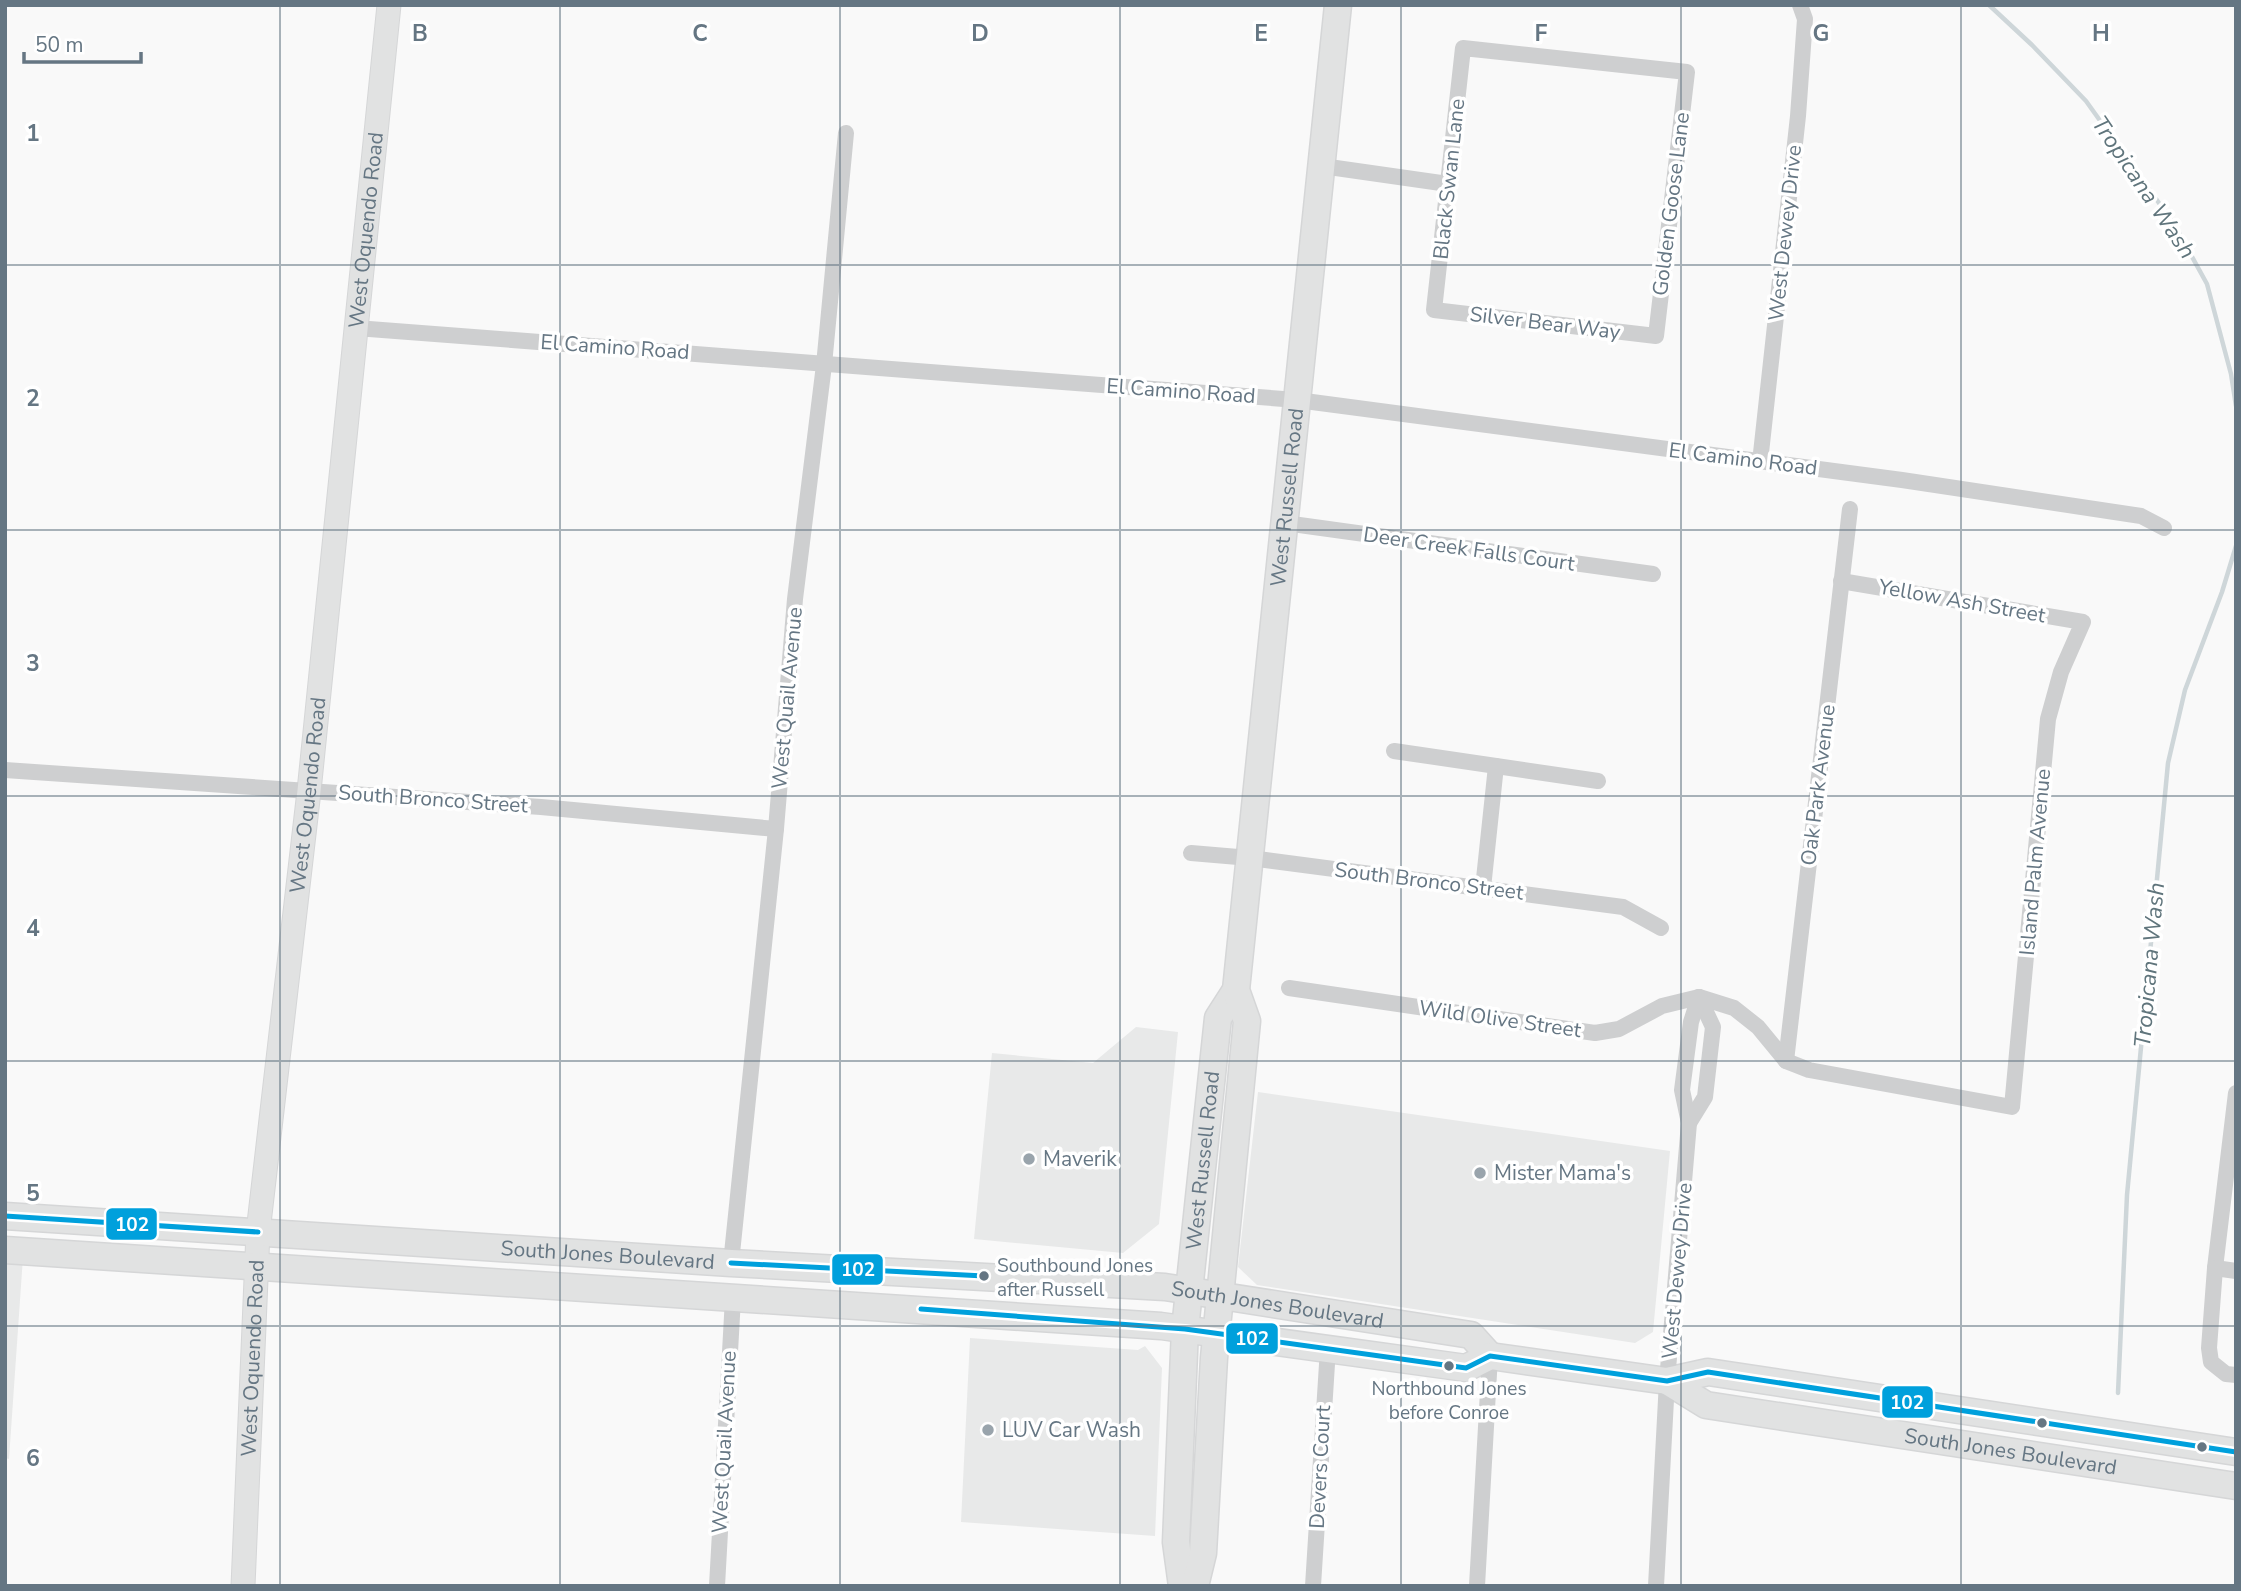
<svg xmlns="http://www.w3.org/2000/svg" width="2241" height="1591" font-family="'Nunito Sans',sans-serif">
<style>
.built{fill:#e8e9e9}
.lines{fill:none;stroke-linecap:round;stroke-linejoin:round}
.stream{stroke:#ced6d9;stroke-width:4.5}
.secondary-casing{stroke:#d5d6d7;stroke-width:25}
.primary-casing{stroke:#d5d6d7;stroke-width:29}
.street{stroke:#cecfd0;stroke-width:16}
.secondary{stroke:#e1e2e2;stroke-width:23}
.primary{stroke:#e1e2e2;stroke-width:26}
.bus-1-casing{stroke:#fff;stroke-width:10}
.bus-1{stroke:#00a0dc;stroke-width:5}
.grid{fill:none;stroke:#657683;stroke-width:2;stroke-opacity:0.55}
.poi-dot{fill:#99a4ac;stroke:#fff;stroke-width:2.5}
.bus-dot{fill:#657683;stroke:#fff;stroke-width:2.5}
.labels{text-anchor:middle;stroke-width:7;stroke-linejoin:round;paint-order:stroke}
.bus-label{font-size:19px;fill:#657683;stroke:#fff;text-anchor:start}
.street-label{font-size:21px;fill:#657683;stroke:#fff}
.poi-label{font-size:21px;fill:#657683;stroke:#fff;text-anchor:start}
.water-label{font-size:23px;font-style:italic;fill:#60757c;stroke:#fff}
.grid-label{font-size:23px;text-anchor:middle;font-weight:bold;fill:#657683;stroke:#fff;stroke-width:7;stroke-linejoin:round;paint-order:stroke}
.line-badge{stroke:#fff;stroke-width:2.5}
.badge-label{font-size:19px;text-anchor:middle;font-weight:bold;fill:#fff}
</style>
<rect width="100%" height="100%" fill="#f9f9f9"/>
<!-- built -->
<g class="built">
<path d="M 1136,1027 L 1178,1032 L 1159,1224 L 1123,1253 L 974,1239 L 992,1053 L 1093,1063 Z"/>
<path d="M 1258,1092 L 1670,1151 L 1653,1332 L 1635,1343 L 1257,1285 L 1238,1267 Z"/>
<path d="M 5,1256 L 23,1257 L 9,1459 L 5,1458 Z"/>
<path d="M 970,1338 L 1138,1350 L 1145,1346 L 1162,1368 L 1155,1536 L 961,1522 Z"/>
</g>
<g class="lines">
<!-- stream -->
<g class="stream">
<path d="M 1989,5 L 2032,45 L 2086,101 L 2174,224 L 2207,284 L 2231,374 L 2236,406"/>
<path d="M 2118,1393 L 2127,1195 L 2168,763 L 2185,690 L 2222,592 L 2236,546"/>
</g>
<defs>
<g id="secondary">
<path id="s1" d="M 243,1586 L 258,1232 L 309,791 L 389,5"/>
</g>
<g id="primary">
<path id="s2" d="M 5,1216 L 731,1263 L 1165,1287 L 1471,1335 L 1490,1356"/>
<path d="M 5,1250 L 1161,1326 L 1466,1368 L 1490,1356 L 1667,1381 L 1708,1372 L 2236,1452"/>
<path id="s3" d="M 1667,1381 L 1706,1405 L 2236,1486"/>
<path id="s4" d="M 1182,1586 L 1176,1542 L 1185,1329 L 1218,1018 L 1236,990"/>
<path id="s5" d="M 1195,1586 L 1203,1553 L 1214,1358 L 1247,1021 L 1236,990 L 1338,5"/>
</g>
</defs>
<!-- secondary casing -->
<use href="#secondary" class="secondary-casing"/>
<!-- primary casing -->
<use href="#primary" class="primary-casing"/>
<!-- street -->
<g class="street">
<path d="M 1463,48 L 1687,72 L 1656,336 L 1434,310 Z"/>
<path d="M 1322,166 L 1448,184"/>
<path d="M 356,328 L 1297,400 L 1902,480 L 2141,516 L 2164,528"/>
<path d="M 1760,462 L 1798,116 L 1805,19 L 1800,5"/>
<path d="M 1285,523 L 1653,574"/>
<path d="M 1394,751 L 1598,781"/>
<path d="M 5,770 L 541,807 L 776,829"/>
<path d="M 1191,853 L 1250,858 L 1623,907 L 1661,928"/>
<path d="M 1483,888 L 1496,766"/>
<path d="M 1289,988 L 1595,1033 L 1619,1029 L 1662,1006 L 1699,997 L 1734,1008 L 1758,1027 L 1786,1061 L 1809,1070 L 2012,1107 L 2048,719 L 2061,672 L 2083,622 L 1841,581"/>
<path d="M 1786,1061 L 1850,509"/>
<path d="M 2236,1093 L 2215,1268 L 2209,1348 L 2211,1362 L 2226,1374 L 2236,1375"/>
<path d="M 1689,1123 L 1705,1097 L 1713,1027 L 1699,997"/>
<path d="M 731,1263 L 776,829 L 795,599 L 824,365 L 846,133"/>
<path d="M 2215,1268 L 2236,1271"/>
<path d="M 717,1586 L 733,1298"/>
<path d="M 1313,1586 L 1328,1348"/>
<path d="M 1477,1586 L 1490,1356"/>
<path d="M 1656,1586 L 1667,1381 L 1689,1123 L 1682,1090 L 1691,1022 L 1699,997"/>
</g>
<!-- secondary -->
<use href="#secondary" class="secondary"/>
<!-- primary -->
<use href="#primary" class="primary"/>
<defs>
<g id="bus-1">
<path d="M 5,1216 L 258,1232"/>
<path d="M 731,1263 L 984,1276"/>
<path d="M 921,1309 L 1185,1329 L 1466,1368 L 1490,1356 L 1667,1381 L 1708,1372 L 2236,1452"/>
</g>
</defs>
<!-- bus-1 casing -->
<use href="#bus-1" class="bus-1-casing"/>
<!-- bus-1 -->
<use href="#bus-1" class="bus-1"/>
</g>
<!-- grid -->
<path class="grid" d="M 280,5 L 280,1586M 560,5 L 560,1586M 840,5 L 840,1586M 1120,5 L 1120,1586M 1401,5 L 1401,1586M 1681,5 L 1681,1586M 1961,5 L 1961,1586M 5,265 L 2236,265M 5,530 L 2236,530M 5,796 L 2236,796M 5,1061 L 2236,1061M 5,1326 L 2236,1326"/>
<!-- markers -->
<g class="poi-dot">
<circle cx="1029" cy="1159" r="7"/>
<circle cx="1480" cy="1173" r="7"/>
<circle cx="988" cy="1430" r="7"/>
</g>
<g class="bus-dot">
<circle cx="984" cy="1276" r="6"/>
<circle cx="1449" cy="1366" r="6"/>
<circle cx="2042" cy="1423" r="6"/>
<circle cx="2202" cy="1447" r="6"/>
</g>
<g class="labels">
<!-- bus labels -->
<g class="bus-label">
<text x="997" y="1272">Southbound Jones<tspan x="997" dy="24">after Russell</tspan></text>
<text x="1449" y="1395" text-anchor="middle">Northbound Jones<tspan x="1449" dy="24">before Conroe</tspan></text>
</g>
<!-- street labels -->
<g class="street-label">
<text transform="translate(1449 179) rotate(-84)" y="7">Black Swan Lane</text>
<text transform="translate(1671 204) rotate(-83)" y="7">Golden Goose Lane</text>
<text dy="7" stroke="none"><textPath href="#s1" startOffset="1362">West Oquendo Road</textPath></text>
<text transform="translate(1785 233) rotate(-84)" y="7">West Dewey Drive</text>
<text transform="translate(1545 323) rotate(7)" y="7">Silver Bear Way</text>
<text transform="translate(615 347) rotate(4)" y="7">El Camino Road</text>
<text transform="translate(1181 391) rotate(4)" y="7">El Camino Road</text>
<text transform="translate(1743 459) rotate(7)" y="7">El Camino Road</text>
<text dy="7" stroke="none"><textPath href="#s5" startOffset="1096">West Russell Road</textPath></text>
<text transform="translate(1469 549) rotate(8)" y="7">Deer Creek Falls Court</text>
<text transform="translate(1962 601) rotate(10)" y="7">Yellow Ash Street</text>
<text transform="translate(787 698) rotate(-85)" y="7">West Quail Avenue</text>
<text transform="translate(1818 785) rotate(-83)" y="7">Oak Park Avenue</text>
<text dy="7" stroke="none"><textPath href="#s1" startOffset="794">West Oquendo Road</textPath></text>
<text transform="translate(433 799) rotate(4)" y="7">South Bronco Street</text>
<text transform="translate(2035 862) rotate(-85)" y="7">Island Palm Avenue</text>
<text transform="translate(1429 881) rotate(7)" y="7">South Bronco Street</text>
<text transform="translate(1500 1019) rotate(8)" y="7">Wild Olive Street</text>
<text dy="7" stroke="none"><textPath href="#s4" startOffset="427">West Russell Road</textPath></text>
<text dy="7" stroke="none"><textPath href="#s2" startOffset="604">South Jones Boulevard</textPath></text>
<text transform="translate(1677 1271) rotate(-85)" y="7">West Dewey Drive</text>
<text dy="7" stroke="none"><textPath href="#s2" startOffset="1276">South Jones Boulevard</textPath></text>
<text dy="7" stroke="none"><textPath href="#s1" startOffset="228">West Oquendo Road</textPath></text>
<text transform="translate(724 1442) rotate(-87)" y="7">West Quail Avenue</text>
<text dy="7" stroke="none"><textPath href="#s3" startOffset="354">South Jones Boulevard</textPath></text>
<text transform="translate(1320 1467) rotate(-87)" y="7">Devers Court</text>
</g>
<!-- poi labels -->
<g class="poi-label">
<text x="1043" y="1166">Maverik</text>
<text x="1494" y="1180">Mister Mama's</text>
<text x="1002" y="1437">LUV Car Wash</text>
</g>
<!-- water labels -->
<g class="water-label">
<text transform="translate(2144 187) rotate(56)" y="8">Tropicana Wash</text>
<text transform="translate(2149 965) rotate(-85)" y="8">Tropicana Wash</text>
</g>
</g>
<g class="grid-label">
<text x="420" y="41">B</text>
<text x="700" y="41">C</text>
<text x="980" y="41">D</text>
<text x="1261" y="41">E</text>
<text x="1541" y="41">F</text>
<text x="1821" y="41">G</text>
<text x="2101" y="41">H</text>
<text x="33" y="141">1</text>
<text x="33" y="406">2</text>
<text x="33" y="671">3</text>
<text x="33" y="936">4</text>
<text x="33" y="1201">5</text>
<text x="33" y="1466">6</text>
</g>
<g class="line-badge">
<rect x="105" y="1207" width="53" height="34" rx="7" fill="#00a0dc"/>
<rect x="831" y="1253" width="53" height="33" rx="7" fill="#00a0dc"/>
<rect x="1225" y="1322" width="54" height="33" rx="7" fill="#00a0dc"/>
<rect x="1881" y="1385" width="53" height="34" rx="7" fill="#00a0dc"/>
</g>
<g class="badge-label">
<text x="132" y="1231">102</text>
<text x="858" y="1276">102</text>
<text x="1252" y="1345">102</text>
<text x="1907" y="1409">102</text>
</g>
<!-- border -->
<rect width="2241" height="1591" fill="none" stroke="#657683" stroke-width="14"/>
<!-- scale -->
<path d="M24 52v10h117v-10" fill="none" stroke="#657683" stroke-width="3.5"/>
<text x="35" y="52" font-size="21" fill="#657683" stroke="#ffffff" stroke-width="5" paint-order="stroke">50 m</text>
</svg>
